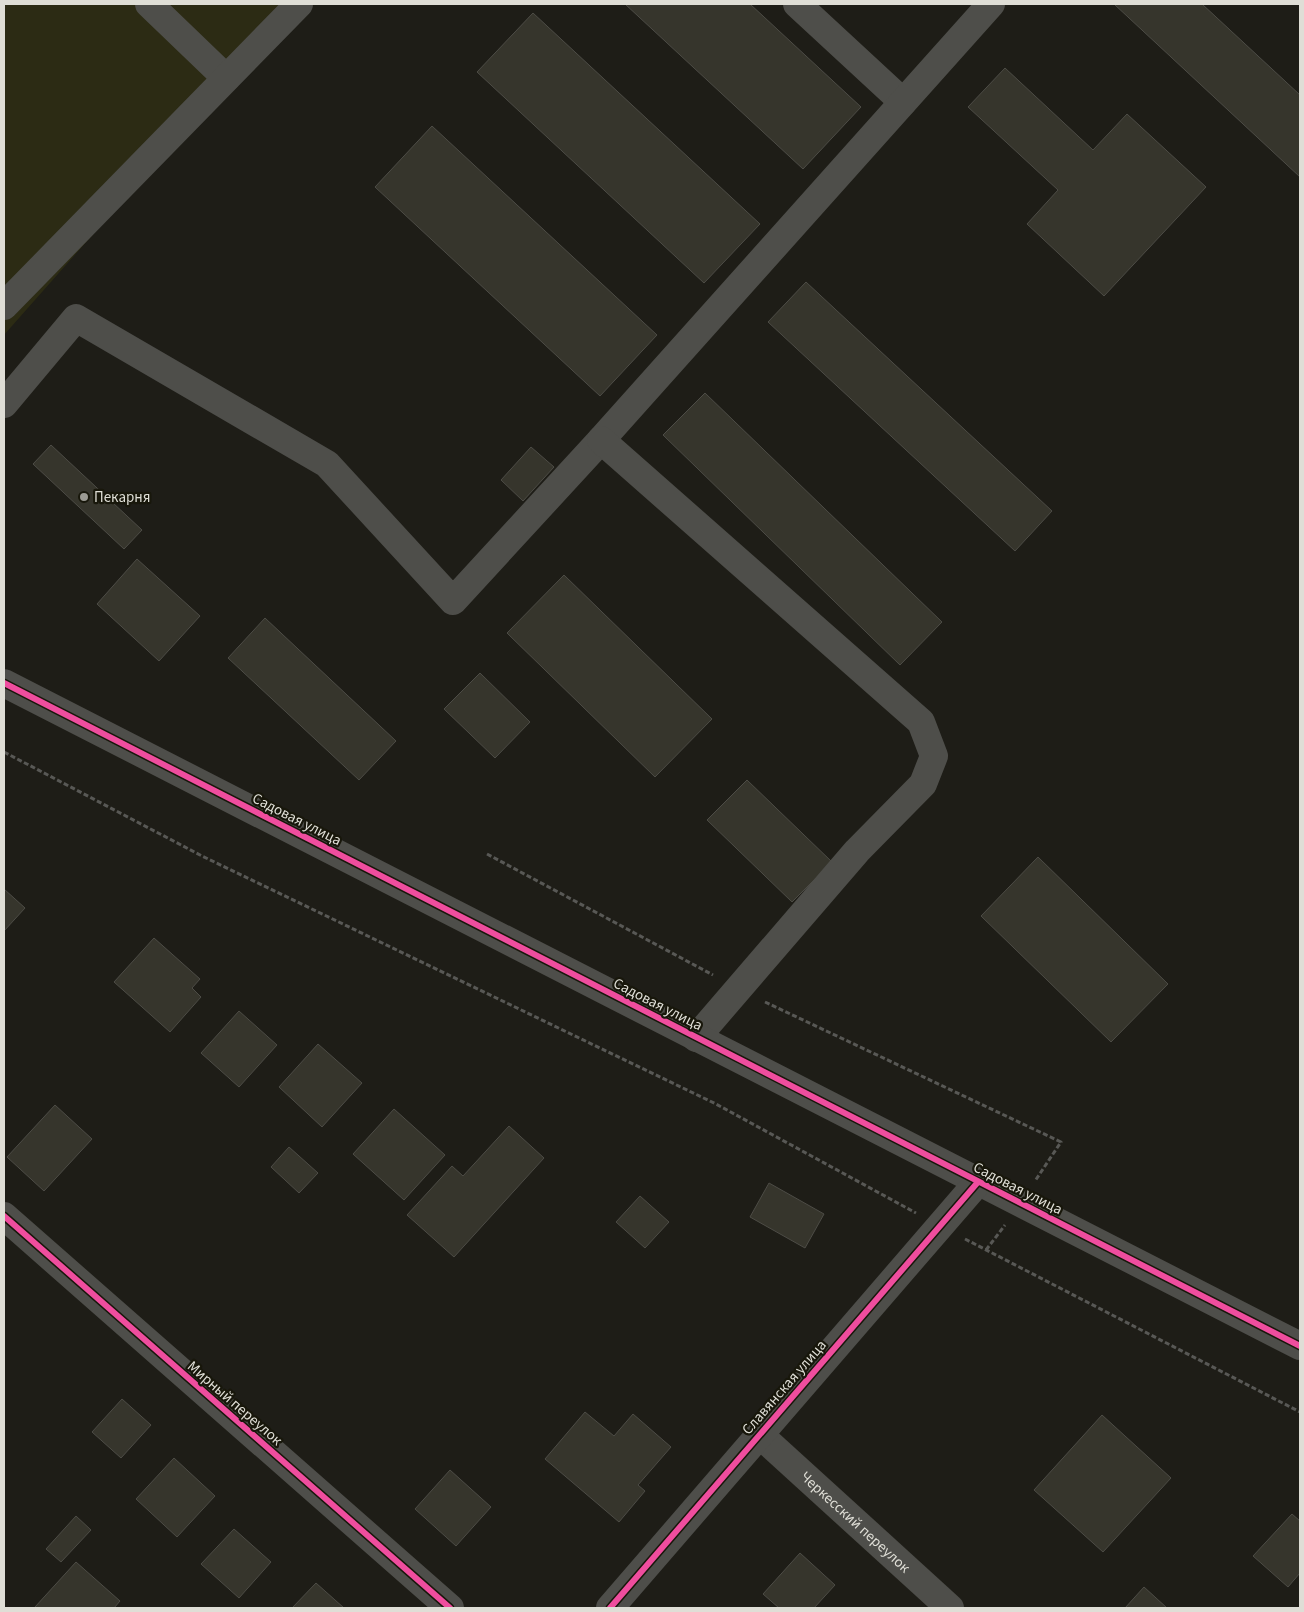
<svg xmlns="http://www.w3.org/2000/svg" width="1304" height="1612" font-family="'Source Sans 3',sans-serif">
<style>
.green{fill:#2c2b14}
.building{fill:#36352c;stroke:#4d4c46}
.lines{fill:none;stroke-linecap:round;stroke-linejoin:round}
.path{stroke:#585855;stroke-width:3;stroke-dasharray:5 2.5;stroke-linecap:butt}
.minor{stroke:#4e4e4a;stroke-width:28}
.cycleway-casing{stroke:#18170b;stroke-width:9}
.cycleway{stroke:#ef4d9e;stroke-width:6}
.poi-dot{fill:#9b9a93;stroke:#18170b;stroke-width:2}
.labels{text-anchor:middle;stroke-width:4.5;stroke-linejoin:round;paint-order:stroke}
.poi-label{font-size:15px;fill:#dfded6;stroke:#18170b;text-anchor:start}
.street-label{font-size:15px;fill:#dfded6;stroke:#18170b}
</style>
<rect width="100%" height="100%" fill="#1e1d17"/>
<!-- green -->
<path class="green" d="M 4,4 L 297,4 L 4,335 Z"/>
<!-- building -->
<g class="building">
<path d="M 625,4 L 750,4 L 861,107 L 803,169 Z"/>
<path d="M 1114,4 L 1202,4 L 1300,95 L 1300,177 Z"/>
<path d="M 533,13 L 760,224 L 704,283 L 477,72 Z"/>
<path d="M 1005,68 L 1093,150 L 1127,114 L 1206,187 L 1104,296 L 1027,224 L 1058,190 L 968,107 Z"/>
<path d="M 432,126 L 657,335 L 600,396 L 375,187 Z"/>
<path d="M 806,282 L 1052,511 L 1015,551 L 768,322 Z"/>
<path d="M 705,393 L 942,622 L 900,665 L 663,435 Z"/>
<path d="M 51,445 L 142,530 L 124,549 L 33,464 Z"/>
<path d="M 531,447 L 554,467 L 523,501 L 501,480 Z"/>
<path d="M 137,559 L 200,616 L 159,661 L 97,604 Z"/>
<path d="M 564,575 L 712,719 L 655,777 L 507,633 Z"/>
<path d="M 265,618 L 396,741 L 359,780 L 228,658 Z"/>
<path d="M 480,673 L 530,722 L 495,758 L 444,709 Z"/>
<path d="M 747,780 L 832,862 L 792,902 L 707,820 Z"/>
<path d="M 1038,857 L 1168,984 L 1111,1042 L 981,916 Z"/>
<path d="M 4,889 L 25,908 L 4,931 Z"/>
<path d="M 154,938 L 200,979 L 192,988 L 201,997 L 170,1032 L 114,982 Z"/>
<path d="M 239,1011 L 277,1045 L 239,1087 L 201,1053 Z"/>
<path d="M 318,1044 L 362,1083 L 322,1127 L 279,1087 Z"/>
<path d="M 55,1105 L 92,1139 L 44,1191 L 7,1157 Z"/>
<path d="M 394,1109 L 445,1155 L 404,1200 L 353,1154 Z"/>
<path d="M 509,1126 L 544,1158 L 454,1257 L 407,1215 L 452,1166 L 463,1176 Z"/>
<path d="M 289,1147 L 318,1173 L 299,1193 L 271,1167 Z"/>
<path d="M 769,1183 L 824,1214 L 805,1248 L 750,1217 Z"/>
<path d="M 640,1196 L 669,1222 L 645,1248 L 616,1222 Z"/>
<path d="M 122,1399 L 151,1425 L 121,1458 L 92,1432 Z"/>
<path d="M 585,1412 L 614,1436 L 633,1414 L 671,1447 L 638,1485 L 645,1491 L 619,1522 L 545,1459 Z"/>
<path d="M 1102,1415 L 1171,1478 L 1103,1552 L 1034,1490 Z"/>
<path d="M 174,1458 L 215,1496 L 177,1537 L 136,1499 Z"/>
<path d="M 450,1470 L 491,1507 L 456,1546 L 415,1509 Z"/>
<path d="M 1292,1514 L 1300,1521 L 1300,1573 L 1288,1587 L 1253,1556 Z"/>
<path d="M 76,1516 L 91,1530 L 61,1562 L 46,1549 Z"/>
<path d="M 234,1529 L 271,1562 L 239,1598 L 201,1564 Z"/>
<path d="M 800,1553 L 835,1585 L 814,1608 L 779,1608 L 763,1594 Z"/>
<path d="M 76,1562 L 120,1601 L 114,1608 L 36,1608 L 35,1607 Z"/>
<path d="M 316,1583 L 344,1608 L 292,1608 Z"/>
<path d="M 1144,1587 L 1167,1608 L 1125,1608 Z"/>
</g>
<g class="lines">
<!-- path -->
<g class="path">
<path d="M 4,752 L 202,856 L 716,1104 L 916,1213"/>
<path d="M 487,854 L 713,975"/>
<path d="M 765,1002 L 1061,1142 L 1035,1181"/>
<path d="M 965,1239 L 1300,1412"/>
<path d="M 986,1250 L 1005,1225"/>
</g>
<!-- minor -->
<g class="minor">
<path d="M 149,4 L 226,78"/>
<path d="M 797,4 L 903,102"/>
<path d="M 4,306 L 299,4"/>
<path d="M 4,404 L 76,318 L 327,464 L 453,601 L 601,440 L 991,4"/>
<path d="M 601,440 L 921,722 L 934,756 L 923,784 L 857,851 L 696,1038"/>
<path d="M 4,683 L 1300,1346"/>
<path d="M 4,1216 L 450,1608"/>
<path id="s1" d="M 760,1435 L 950,1608"/>
<path d="M 610,1608 L 978,1182"/>
</g>
<defs>
<g id="cycleway">
<path d="M 4,683 L 1300,1346"/>
<path d="M 4,1216 L 450,1608"/>
<path d="M 610,1608 L 978,1182"/>
</g>
</defs>
<!-- cycleway casing -->
<use href="#cycleway" class="cycleway-casing"/>
<!-- cycleway -->
<use href="#cycleway" class="cycleway"/>
</g>
<!-- markers -->
<circle class="poi-dot" cx="84" cy="497" r="5"/>
<g class="labels">
<!-- poi labels -->
<g class="poi-label">
<text x="94" y="502">Пекарня</text>
</g>
<!-- street labels -->
<g class="street-label">
<text transform="translate(297 819) rotate(27)" y="5">Садовая улица</text>
<text transform="translate(658 1004) rotate(27)" y="5">Садовая улица</text>
<text transform="translate(1018 1188) rotate(27)" y="5">Садовая улица</text>
<text transform="translate(784 1387) rotate(-49)" y="5">Славянская улица</text>
<text transform="translate(235 1403) rotate(41)" y="5">Мирный переулок</text>
<text dy="5" stroke="none"><textPath href="#s1" startOffset="129">Черкесский переулок</textPath></text>
</g>
</g>
<!-- border -->
<rect width="1304" height="1612" fill="none" stroke="#dfded6" stroke-width="10"/>
</svg>
